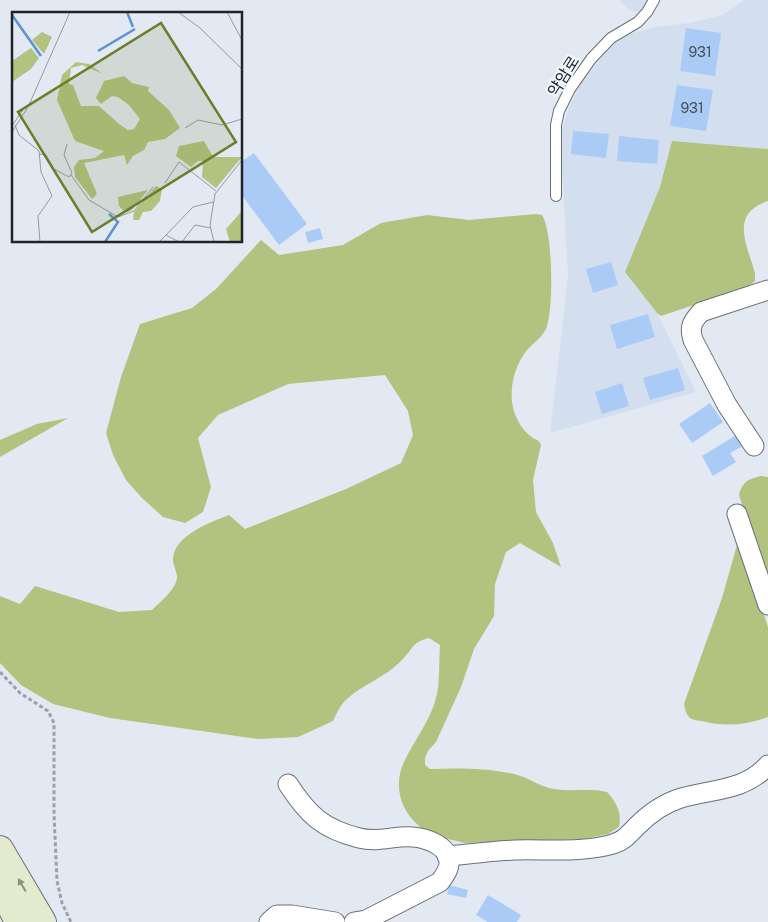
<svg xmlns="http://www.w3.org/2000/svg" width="768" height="922" font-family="'Public Sans','Noto Sans KR',sans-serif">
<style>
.built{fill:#d3dfef}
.green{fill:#b2c27f}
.building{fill:#abcbf7}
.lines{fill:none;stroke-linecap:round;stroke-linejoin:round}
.lane-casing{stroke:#696f78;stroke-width:12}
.street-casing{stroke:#696f78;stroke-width:21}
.secondary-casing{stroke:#696f78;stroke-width:28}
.path{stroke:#9ba1a8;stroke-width:3;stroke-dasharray:4 2.5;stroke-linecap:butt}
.lane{stroke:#fff;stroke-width:10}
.street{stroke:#fff;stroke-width:19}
.secondary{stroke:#e4eace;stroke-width:26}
.oneway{fill:#8c9183}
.labels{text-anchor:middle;stroke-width:4.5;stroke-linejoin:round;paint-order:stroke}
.number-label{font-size:14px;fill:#444e5b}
.street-label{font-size:16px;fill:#212427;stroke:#f0f6fe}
.inset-river{fill:none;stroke:#5d91d6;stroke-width:2.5}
.inset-road{fill:none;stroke:#959aa1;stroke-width:1}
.view{fill:#6d7d2c;fill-opacity:0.15;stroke:#6d7d2c;stroke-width:2.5}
.inset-edge{fill:none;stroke:#212427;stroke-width:2.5}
</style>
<rect width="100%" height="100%" fill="#e2e9f3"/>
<!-- built -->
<g class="built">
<path d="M 619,0 L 648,0 L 642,10 L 635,12 L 627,8 Z"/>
<path d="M 744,0 L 768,0 L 768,149 L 672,141 L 660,187 L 625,272 L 657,313 L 696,392 L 550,433 L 568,276 L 561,150 L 562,129 L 570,106 L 581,84 L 603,56 L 613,44 L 629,34 L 654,27 L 689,23 L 723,15 Z"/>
</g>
<!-- green -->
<g class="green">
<path d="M 672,141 L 768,149 L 768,201 C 729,214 747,244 755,273 L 755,281 L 748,287 L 661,316 L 657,313 L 625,272 L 660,187 Z"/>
<path d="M 536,214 L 542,215 C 553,231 554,310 546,329 C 542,337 535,342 528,349 C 516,363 510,383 512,402 C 514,416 521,430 533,438 C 537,440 539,440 541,445 L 533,480 L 536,512 L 553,543 L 561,567 L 520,543 L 506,552 L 495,584 L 494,616 L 474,649 L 461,687 L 436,742 L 428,751 L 425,758 L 425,765 L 430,769 C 457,768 487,768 514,774 C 528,777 540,787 554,789 C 571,792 590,788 607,792 C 617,803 622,813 619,827 L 608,834 L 585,839 L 465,843 C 453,840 440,838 428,832 C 402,817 391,787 405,760 C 415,739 430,721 436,698 C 440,686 439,659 440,645 L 429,638 C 411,642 413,650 400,662 C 385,677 364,684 348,698 C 341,704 337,712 333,721 L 298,737 L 258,739 L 110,718 L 53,704 L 21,685 L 0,663 L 0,596 L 20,604 L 35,586 L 119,612 L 152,610 C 161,601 174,591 177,579 C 178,573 173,566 173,559 C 174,535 211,522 229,515 L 245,529 L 346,489 L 401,463 L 413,435 L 408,411 L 385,375 L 288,384 L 218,415 L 198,438 L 211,487 L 203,512 L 185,523 L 163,517 L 142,498 L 126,480 L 113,455 L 106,433 L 121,377 L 140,324 L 192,308 L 216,289 L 261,240 L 279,255 L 343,245 L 381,223 L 427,215 L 469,220 Z"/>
<path d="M 68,418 L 0,457 L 0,440 L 37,424 Z"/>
<path d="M 761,476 L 768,477 L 768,585 L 739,495 C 742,482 748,479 761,476 Z"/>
<path d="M 740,544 L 768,627 L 768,717 C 747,725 724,727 702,721 C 698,721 693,720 690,718 C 686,714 685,709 684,704 L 722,598 L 737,545 Z"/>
</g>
<!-- building -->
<g class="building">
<path d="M 686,28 L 721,33 L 715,76 L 680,71 Z"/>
<path d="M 677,85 L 713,90 L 706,131 L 670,126 Z"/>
<path d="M 573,131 L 609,134 L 606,158 L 571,154 Z"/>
<path d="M 619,136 L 659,140 L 657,164 L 617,161 Z"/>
<path d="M 254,153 L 307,224 L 279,245 L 241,194 L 241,162 Z"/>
<path d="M 320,228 L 323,239 L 308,243 L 305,232 Z"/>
<path d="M 611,262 L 618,285 L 593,293 L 586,269 Z"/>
<path d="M 648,314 L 655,337 L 617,349 L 610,325 Z"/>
<path d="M 678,368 L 685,390 L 650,400 L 643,378 Z"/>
<path d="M 622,383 L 629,406 L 602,414 L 595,392 Z"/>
<path d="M 710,403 L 723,422 L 692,443 L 679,424 Z"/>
<path d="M 738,434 L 745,445 L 730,453 L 736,462 L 713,476 L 702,456 Z"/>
<path d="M 449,885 L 468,890 L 466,898 L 447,894 Z"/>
<path d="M 488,895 L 521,915 L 517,922 L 488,922 L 476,915 Z"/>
</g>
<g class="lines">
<defs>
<path id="lane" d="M 556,196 L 556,125 L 559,111 L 570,89 L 591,59 L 611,38 L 638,22 L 647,12 L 654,0"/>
<g id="street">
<path d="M 754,446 L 727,405 L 693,340 C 689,327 692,322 701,312 L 768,290"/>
<path d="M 737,514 L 768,605"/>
<path d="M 288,784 C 308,815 323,829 359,838 C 380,843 395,835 413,837 C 426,838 447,845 449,861 C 450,869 444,876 440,882 L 366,920 L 354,922"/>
<path d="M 447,856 C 469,854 492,851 515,850 C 546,849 584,853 613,844 C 624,841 629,834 637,826 C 649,814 665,803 681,798 C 712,789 745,791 768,765"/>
<path d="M 269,922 L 277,915 L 292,915 L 335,922"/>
</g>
<g id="secondary">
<path d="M 0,849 L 43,922"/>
<path d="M 0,885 L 18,922"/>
</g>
</defs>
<!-- lane casing -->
<use href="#lane" class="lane-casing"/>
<!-- street casing -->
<use href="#street" class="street-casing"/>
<!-- secondary casing -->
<use href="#secondary" class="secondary-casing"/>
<!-- path -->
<path class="path" d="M 0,672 L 20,693 L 48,711 L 54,723 L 54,814 L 57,881 L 62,903 L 71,922"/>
<!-- lane -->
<use href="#lane" class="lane"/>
<!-- street -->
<use href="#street" class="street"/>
<!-- secondary -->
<use href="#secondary" class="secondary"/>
</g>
<!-- one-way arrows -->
<defs><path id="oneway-solid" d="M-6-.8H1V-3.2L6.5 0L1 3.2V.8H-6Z" transform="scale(1.25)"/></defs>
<use class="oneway" href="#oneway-solid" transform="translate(22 885) rotate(-120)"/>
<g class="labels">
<!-- number labels -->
<g class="number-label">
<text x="700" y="57">931</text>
<text x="692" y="113">931</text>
</g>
<!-- street labels -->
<g class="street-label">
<text transform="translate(563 76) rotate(-58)" y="6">약암로</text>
</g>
</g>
<!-- overview -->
<g transform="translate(12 12)">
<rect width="230" height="230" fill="#e2e9f3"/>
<path d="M 30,20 L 40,25 L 32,42 L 20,28 ZM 19,36 L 27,46 L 19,57 L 0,70 L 0,49 ZM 64,50 L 77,52 L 91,62 L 70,53 L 59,56 L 57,72 L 61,73 L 69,94 L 87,94 L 107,112 L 116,118 L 122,117 L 128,107 L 117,93 L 106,85 L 100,84 L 89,92 L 84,86 L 92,69 L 112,64 L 120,71 L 137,75 L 136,79 L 157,98 L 168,116 L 153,127 L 136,130 L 132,138 L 121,144 L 115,153 L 112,143 L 72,151 L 85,182 L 80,187 L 63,165 L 62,155 L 67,148 L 83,146 L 92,139 L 63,129 L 45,88 L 50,63 ZM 192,129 L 201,145 L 230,145 L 204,176 L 190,165 L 191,149 L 186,149 L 179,155 L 164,144 L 167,134 ZM 144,174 L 150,177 L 148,189 L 139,199 L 131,200 L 127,208 L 121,208 L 122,200 ZM 136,178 L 120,198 L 114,201 L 107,194 L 106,185 ZM 230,199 L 230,230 L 218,230 L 214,217 Z" fill="#b2c27f"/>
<path class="inset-river" d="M 115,0 L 121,15M 0,3 L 29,44M 86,39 L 123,17M 93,230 L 106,210 L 97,202"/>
<path class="inset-road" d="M 166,0 L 188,16 L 230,57M 215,0 L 230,28M 3,113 L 7,123 L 27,139 L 29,160 L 40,184 L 26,204 L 28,230M 0,114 L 12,96M 173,116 L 186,108 L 210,113 L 230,107M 0,120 L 16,95 L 58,0M 27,142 L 34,143 L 42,157 L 57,165 L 60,161 L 52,143 L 55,132M 59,163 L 77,188 L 106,205 L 122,199 L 141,175M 153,171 L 167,150 L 204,179M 154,223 L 181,195 L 201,190M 147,230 L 154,223 L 167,230M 170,230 L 183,213 L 199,216M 202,230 L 198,213 L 203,182 L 230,148"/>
<path class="view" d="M 149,11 L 224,130 L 80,220 L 6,100 Z"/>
<rect width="230" height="230" class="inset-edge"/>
</g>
</svg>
